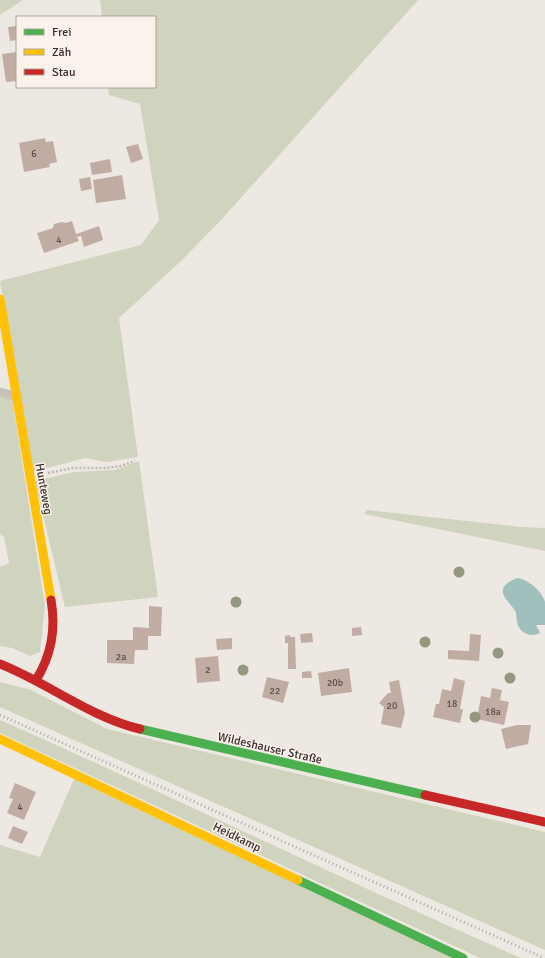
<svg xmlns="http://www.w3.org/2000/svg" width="545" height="958" font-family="Signika,sans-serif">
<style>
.green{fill:#d0d3bd}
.water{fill:#a0c0be}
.building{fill:#c1aca4}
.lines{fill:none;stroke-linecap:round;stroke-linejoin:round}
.path{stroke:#bfb8b4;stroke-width:2.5;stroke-dasharray:2 2;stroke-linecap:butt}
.lane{stroke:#c7c0bb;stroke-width:9}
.fast{stroke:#4caf50;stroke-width:9}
.slow{stroke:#ffc107;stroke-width:9}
.jam{stroke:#c62828;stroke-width:9}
.rail{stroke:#afa9a5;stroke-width:3;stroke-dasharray:1 3;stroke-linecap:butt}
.tree{fill:#93987f}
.labels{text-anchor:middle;stroke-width:3;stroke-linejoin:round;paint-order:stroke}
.number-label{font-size:10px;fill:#5a4d48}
.street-label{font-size:12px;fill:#382d29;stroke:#faf2eb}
</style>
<rect width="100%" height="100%" fill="#eee8e2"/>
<!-- green -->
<g class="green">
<path d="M 0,0 L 23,0 L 0,15 Z"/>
<path d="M 100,0 L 418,0 L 221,220 L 181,261 L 119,318 L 138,457 L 107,462 L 85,458 L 33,472 L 0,281 L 141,245 L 159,220 L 140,104 L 109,95 L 108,87 L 155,87 L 155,17 L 102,17 Z"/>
<path d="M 0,396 L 12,398 L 45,606 L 40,652 L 30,656 L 12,648 L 0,646 L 0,567 L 9,563 L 4,537 L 0,534 Z"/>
<path d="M 139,461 L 158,597 L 65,607 L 35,481 L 74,472 L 115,470 Z"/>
<path d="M 367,510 L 521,527 L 545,528 L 545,551 L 364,514 Z"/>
<path d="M 0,682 L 31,690 L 107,729 L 545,832 L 545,950 L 0,707 Z"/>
<path d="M 0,720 C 175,797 346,882 521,958 L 480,958 L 0,733 Z"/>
<path d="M 74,779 L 454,958 L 0,958 L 0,845 L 40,857 Z"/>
</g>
<!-- water -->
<path class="water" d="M 517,578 C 528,579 543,592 545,602 C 545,609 545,618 545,625 L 536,625 L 540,633 C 531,638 518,633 517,621 C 516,617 517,613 514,609 C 502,595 495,587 517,578 Z"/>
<!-- building -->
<g class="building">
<path d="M 17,26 L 17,40 L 10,41 L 8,27 Z"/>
<path d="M 17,52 L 17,81 L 6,82 L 2,54 Z"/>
<path d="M 45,138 L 46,142 L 53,141 L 57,162 L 49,164 L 50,167 L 24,172 L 19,143 Z"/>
<path d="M 138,144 L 143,159 L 131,163 L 126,147 Z"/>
<path d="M 110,159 L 112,172 L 92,175 L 90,163 Z"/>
<path d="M 122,175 L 126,199 L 96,203 L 93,180 Z"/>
<path d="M 90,177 L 92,189 L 81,191 L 79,179 Z"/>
<path d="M 72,221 L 76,234 L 99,226 L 103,240 L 84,247 L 81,236 L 77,237 L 79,241 L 44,253 L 37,233 L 53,228 L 54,224 L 62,222 L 66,223 Z"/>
<path d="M 149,606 L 162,607 L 161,636 L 148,636 L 148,650 L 135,650 L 134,664 L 107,663 L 107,640 L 133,640 L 133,627 L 149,628 Z"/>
<path d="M 361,627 L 362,635 L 352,636 L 352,628 Z"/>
<path d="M 312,633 L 313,642 L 301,643 L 300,634 Z"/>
<path d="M 470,634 L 481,635 L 479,661 L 448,659 L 448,650 L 469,651 Z"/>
<path d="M 290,635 L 290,637 L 295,637 L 296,669 L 288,669 L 288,643 L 285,643 L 285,636 Z"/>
<path d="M 232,638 L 232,649 L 217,650 L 216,639 Z"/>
<path d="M 218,656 L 220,681 L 197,683 L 195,658 Z"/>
<path d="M 349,668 L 352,692 L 321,696 L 318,673 Z"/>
<path d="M 311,671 L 312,678 L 302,678 L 302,672 Z"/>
<path d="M 267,677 L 289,682 L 283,703 L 262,697 Z"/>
<path d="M 454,678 L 465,681 L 460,709 L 463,709 L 460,723 L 433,717 L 436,704 L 439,704 L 442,689 L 451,691 Z"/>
<path d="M 399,680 L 405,713 L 401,728 L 381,724 L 384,707 L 379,703 L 388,693 L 391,693 L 389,682 Z"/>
<path d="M 492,688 L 502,690 L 500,700 L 509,702 L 504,725 L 477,719 L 481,696 L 490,698 Z"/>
<path d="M 517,725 L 531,725 L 528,744 L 506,749 L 501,729 Z"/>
<path d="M 15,783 L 36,792 L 24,820 L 7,813 L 13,799 L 9,798 Z"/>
<path d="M 13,826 L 28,832 L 22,844 L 8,838 Z"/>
</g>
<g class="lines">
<!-- path -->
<path class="path" d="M 48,473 L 73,468 L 106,468 L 121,466 L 135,461"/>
<!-- lane -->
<path class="lane" d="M 0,392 L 15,396"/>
<!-- fast -->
<g class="fast">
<path d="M 140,729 L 425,795"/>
<path d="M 298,880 L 463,958"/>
</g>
<!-- slow -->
<g class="slow">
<path d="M 0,299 L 51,600"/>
<path d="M 0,739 L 298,880"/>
</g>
<!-- jam -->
<g class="jam">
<path d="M 0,664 C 48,683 90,717 140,729"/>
<path d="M 36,680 C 51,656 56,628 51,600"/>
<path d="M 425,795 L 545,822"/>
</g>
<!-- rail -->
<path class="rail" d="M 0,715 L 544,958"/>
</g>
<!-- trees -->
<g class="tree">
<circle cx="459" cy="572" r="5.5"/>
<circle cx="236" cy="602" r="5.5"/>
<circle cx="425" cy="642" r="5.5"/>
<circle cx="498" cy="653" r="5.5"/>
<circle cx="243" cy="670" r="5.5"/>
<circle cx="510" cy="678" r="5.5"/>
<circle cx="475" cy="717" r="5.5"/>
</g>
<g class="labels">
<!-- number labels -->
<g class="number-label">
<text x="34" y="157">6</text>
<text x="59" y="243">4</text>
<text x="121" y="660">2a</text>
<text x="208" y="673">2</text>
<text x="335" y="686">20b</text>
<text x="275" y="694">22</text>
<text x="452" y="707">18</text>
<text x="392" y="709">20</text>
<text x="493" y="715">18a</text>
<text x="20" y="810">4</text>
</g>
<!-- street labels -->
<g class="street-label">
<text transform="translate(44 489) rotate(80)" y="4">Hunteweg</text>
<text transform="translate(270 748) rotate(13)" y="4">Wildeshauser Straße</text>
<text transform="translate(237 837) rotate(26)" y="4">Heidkamp</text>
</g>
</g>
<!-- legend -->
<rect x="16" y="16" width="140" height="72" fill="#faf2eb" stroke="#aca39d"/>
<rect x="24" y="29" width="20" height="6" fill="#4caf50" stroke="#aca39d"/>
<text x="52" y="36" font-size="12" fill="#382d29">Frei</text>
<rect x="24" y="49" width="20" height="6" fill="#ffc107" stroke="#aca39d"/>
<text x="52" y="56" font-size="12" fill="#382d29">Zäh</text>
<rect x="24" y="69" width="20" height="6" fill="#c62828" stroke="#aca39d"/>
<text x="52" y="76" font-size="12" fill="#382d29">Stau</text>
</svg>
